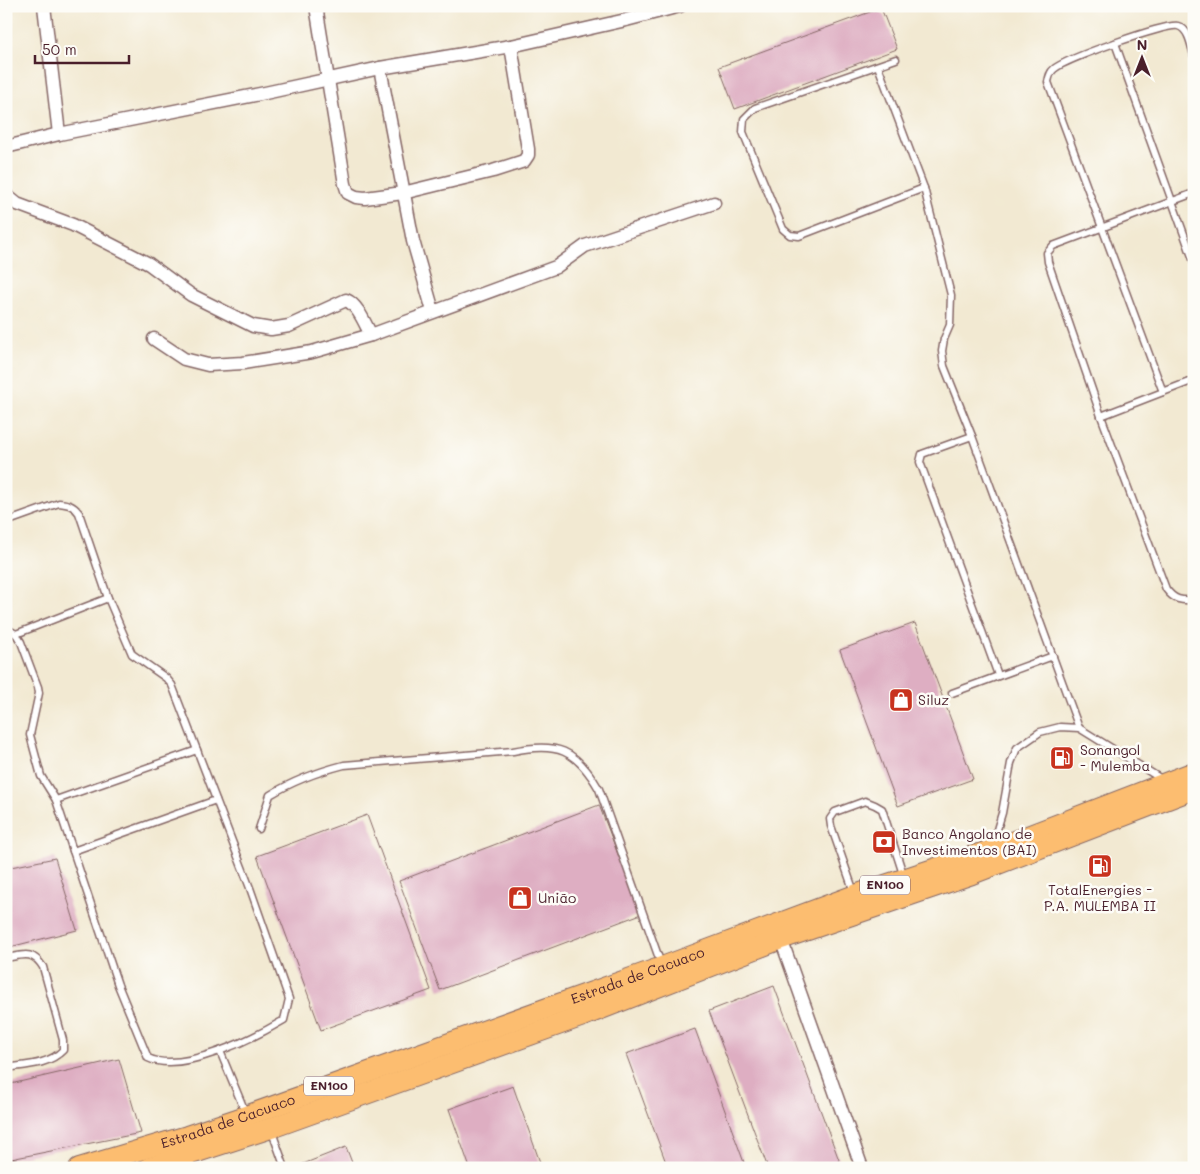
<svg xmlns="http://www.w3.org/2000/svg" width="1200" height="1174" font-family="Mali,sans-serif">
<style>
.building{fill:#deaec2}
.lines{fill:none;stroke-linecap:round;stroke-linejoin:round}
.service-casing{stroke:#856665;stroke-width:9}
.minor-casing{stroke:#856665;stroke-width:15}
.primary-casing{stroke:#856665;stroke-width:22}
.service{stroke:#fff;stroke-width:6}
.minor{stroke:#fff;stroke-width:12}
.primary{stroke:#fcbd6f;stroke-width:20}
.labels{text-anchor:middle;stroke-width:5;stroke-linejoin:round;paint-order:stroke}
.shield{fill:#fdfcf7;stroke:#806168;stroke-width:1}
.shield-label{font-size:12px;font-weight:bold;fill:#4a1f2b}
.poi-label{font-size:14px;fill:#4a1f2b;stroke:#fdfcf7;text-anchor:start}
.street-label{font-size:14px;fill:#4a1f2b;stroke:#fdfcf7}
</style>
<rect width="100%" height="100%" fill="#fdfcf7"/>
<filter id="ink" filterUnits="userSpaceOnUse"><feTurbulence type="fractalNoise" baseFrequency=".02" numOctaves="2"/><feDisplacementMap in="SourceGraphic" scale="10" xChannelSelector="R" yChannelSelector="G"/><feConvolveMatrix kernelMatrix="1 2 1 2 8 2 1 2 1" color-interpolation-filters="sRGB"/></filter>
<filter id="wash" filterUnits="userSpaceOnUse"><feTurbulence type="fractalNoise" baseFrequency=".0096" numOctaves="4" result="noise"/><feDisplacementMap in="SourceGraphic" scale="20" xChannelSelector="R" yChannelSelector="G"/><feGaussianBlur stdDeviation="1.12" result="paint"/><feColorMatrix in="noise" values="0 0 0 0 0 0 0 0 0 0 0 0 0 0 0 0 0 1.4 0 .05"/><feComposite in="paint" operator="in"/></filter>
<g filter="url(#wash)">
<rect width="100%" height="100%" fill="#f2e9d2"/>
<g id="blocks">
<!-- building -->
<g class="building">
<path d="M 881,8 L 897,49 L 735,109 L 719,67 Z"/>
<path d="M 915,623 L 973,779 L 898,806 L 840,650 Z"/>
<path d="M 599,805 L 641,914 L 440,990 L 399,881 Z"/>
<path d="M 367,815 L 431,990 L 321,1030 L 257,856 Z"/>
<path d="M 55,858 L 77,930 L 6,948 L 6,868 Z"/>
<path d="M 774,986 L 842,1168 L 768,1168 L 709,1011 Z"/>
<path d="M 695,1029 L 746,1168 L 668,1168 L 626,1054 Z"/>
<path d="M 119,1059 L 141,1133 L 6,1160 L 6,1085 Z"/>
<path d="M 513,1086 L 542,1168 L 470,1168 L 449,1109 Z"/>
<path d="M 346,1147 L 354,1168 L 293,1168 Z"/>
</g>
</g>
</g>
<g filter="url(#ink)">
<use href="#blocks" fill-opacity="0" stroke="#856665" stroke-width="1"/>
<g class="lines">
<defs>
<g id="service">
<path d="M 1115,43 L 1194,262"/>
<path d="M 896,59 L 755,108 L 744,119 L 743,132 L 783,229 L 790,235 L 799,236 L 924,188"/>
<path d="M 878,66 L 924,188 L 951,295 L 950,325 L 944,339 L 942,351 L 944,366 L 972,436 L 1079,728"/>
<path d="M 1194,193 L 1053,246 L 1047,253 L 1048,262 L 1101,416 L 1166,589 C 1174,600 1181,601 1194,600"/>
<path d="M 1163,392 L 1048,82 C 1049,77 1050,72 1054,69 C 1065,59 1166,23 1178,26 C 1189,29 1191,46 1194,56"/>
<path d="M 1101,416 L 1194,380"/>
<path d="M 972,436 L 922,454 L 920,462 L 998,675"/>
<path d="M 6,522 L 59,503 C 68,504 73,505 79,513 L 108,598 L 132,654 L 166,678 L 172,685 L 250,888 L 289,999 L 284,1020 C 254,1038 182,1074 148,1058 L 118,985 L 56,800 L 41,776 L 30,735 L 39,693 L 38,687 L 21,642 L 16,634 L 6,628"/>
<path d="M 16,634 L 108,598"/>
<path d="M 952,693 L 1053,656"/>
<path d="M 56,800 L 197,750"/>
<path d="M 259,829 L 270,795 C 293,781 317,772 344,765 L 513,751 C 557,742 576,749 599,789 L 661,964"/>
<path d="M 992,846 L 1002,813 L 1011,763 L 1017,748 L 1040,732 L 1060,727 L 1079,728 L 1163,780"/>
<path d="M 73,851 L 216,800"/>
<path d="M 854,892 L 831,826 L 830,819 L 835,812 L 865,801 L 875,805 L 882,809 L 904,877"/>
<path d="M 6,958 C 24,955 32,950 43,967 L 63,1040 L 63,1050 C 49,1065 25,1065 6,1068"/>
<path d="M 220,1051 L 246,1114"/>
<path d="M 271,1129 L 285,1168"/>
</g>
<g id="minor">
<path d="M 44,6 L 59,134"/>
<path d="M 316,6 L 345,184 L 348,193 L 356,197 L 365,198 L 403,193 L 493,171 L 524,161 L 528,155 L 528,149 L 511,46"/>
<path d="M 380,68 L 413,241 L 433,311"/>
<path d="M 6,147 L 59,134 L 265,93 L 380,68 L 511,46 L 626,20 L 680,6"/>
<path d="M 6,195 L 17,204 L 73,225 L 149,264 L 191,295 L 253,326 L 271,329 L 289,326 L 346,300 C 358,305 365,324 371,335"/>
<path d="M 154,339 L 184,359 L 208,365 L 243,363 L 312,352 L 371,335 L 556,267 L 585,246 L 714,203"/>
<path d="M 781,939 L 862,1168"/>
</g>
<g id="primary">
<path id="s1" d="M 79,1168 L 187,1136 L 246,1116 L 662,967 L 855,895 L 991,850 L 1194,772"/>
<path d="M 148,1168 L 271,1128 L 583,1016 L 781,939 L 972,874 L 1194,789"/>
</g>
</defs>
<!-- service casing -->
<use href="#service" class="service-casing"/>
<!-- minor casing -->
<use href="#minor" class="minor-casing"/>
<!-- primary casing -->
<use href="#primary" class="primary-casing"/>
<!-- service -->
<use href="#service" class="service"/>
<!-- minor -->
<use href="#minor" class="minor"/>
<!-- primary -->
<use href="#primary" class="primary"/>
</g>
</g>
<!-- icons -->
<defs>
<symbol id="shop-square" viewBox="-11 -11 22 22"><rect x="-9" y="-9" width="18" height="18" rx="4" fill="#c8321e" stroke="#fdfcf7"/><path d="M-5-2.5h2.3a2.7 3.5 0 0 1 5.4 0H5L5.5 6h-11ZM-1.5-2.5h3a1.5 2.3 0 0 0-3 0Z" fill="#fff"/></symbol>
<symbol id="fuel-square" viewBox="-11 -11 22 22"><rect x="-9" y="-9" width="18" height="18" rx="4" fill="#c8321e" stroke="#fdfcf7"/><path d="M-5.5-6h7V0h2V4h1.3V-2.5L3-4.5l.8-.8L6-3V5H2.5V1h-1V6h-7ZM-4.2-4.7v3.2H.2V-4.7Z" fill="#fff"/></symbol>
<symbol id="bank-square" viewBox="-11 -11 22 22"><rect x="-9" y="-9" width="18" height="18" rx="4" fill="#c8321e" stroke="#fdfcf7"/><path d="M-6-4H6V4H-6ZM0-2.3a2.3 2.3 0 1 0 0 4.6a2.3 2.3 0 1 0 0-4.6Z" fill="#fff"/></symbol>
</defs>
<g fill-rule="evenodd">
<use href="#shop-square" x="887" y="686" width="28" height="28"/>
<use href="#fuel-square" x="1048" y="744" width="28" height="28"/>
<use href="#bank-square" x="870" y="828" width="28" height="28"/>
<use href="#fuel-square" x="1086" y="852" width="28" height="28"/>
<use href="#shop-square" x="506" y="884" width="28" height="28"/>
</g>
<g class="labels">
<!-- shield labels -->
<g class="shield">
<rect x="860" y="875.5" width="50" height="19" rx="4"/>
<rect x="304" y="1076.5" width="50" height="19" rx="4"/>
</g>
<g class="shield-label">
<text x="885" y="889">EN100</text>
<text x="329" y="1090">EN100</text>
</g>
<!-- poi labels -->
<g class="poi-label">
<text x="918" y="705">Siluz</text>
<text x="1080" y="755">Sonangol<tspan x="1080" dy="16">- Mulemba</tspan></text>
<text x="902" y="839">Banco Angolano de<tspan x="902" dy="16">Investimentos (BAI)</tspan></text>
<text x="1100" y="895" text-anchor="middle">TotalEnergies -<tspan x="1100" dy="16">P.A. MULEMBA II</tspan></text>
<text x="538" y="903">União</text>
</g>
<!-- street labels -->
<g class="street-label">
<text dy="5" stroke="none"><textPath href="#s1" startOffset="591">Estrada de Cacuaco</textPath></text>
<text dy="5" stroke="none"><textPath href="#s1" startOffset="156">Estrada de Cacuaco</textPath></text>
</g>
</g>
<!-- margin -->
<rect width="1200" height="1174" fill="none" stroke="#fdfcf7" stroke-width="25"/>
<!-- north arrow -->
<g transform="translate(1142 58)" stroke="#fdfcf7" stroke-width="4" paint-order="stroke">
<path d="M0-4L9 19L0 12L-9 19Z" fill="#4a1f2b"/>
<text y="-8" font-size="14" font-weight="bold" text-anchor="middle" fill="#4a1f2b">N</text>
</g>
<!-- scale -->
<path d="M35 55v8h94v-8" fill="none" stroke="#4a1f2b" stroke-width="2.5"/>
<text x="42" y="55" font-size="15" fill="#4a1f2b" stroke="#fdfcf7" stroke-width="4" paint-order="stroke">50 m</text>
</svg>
